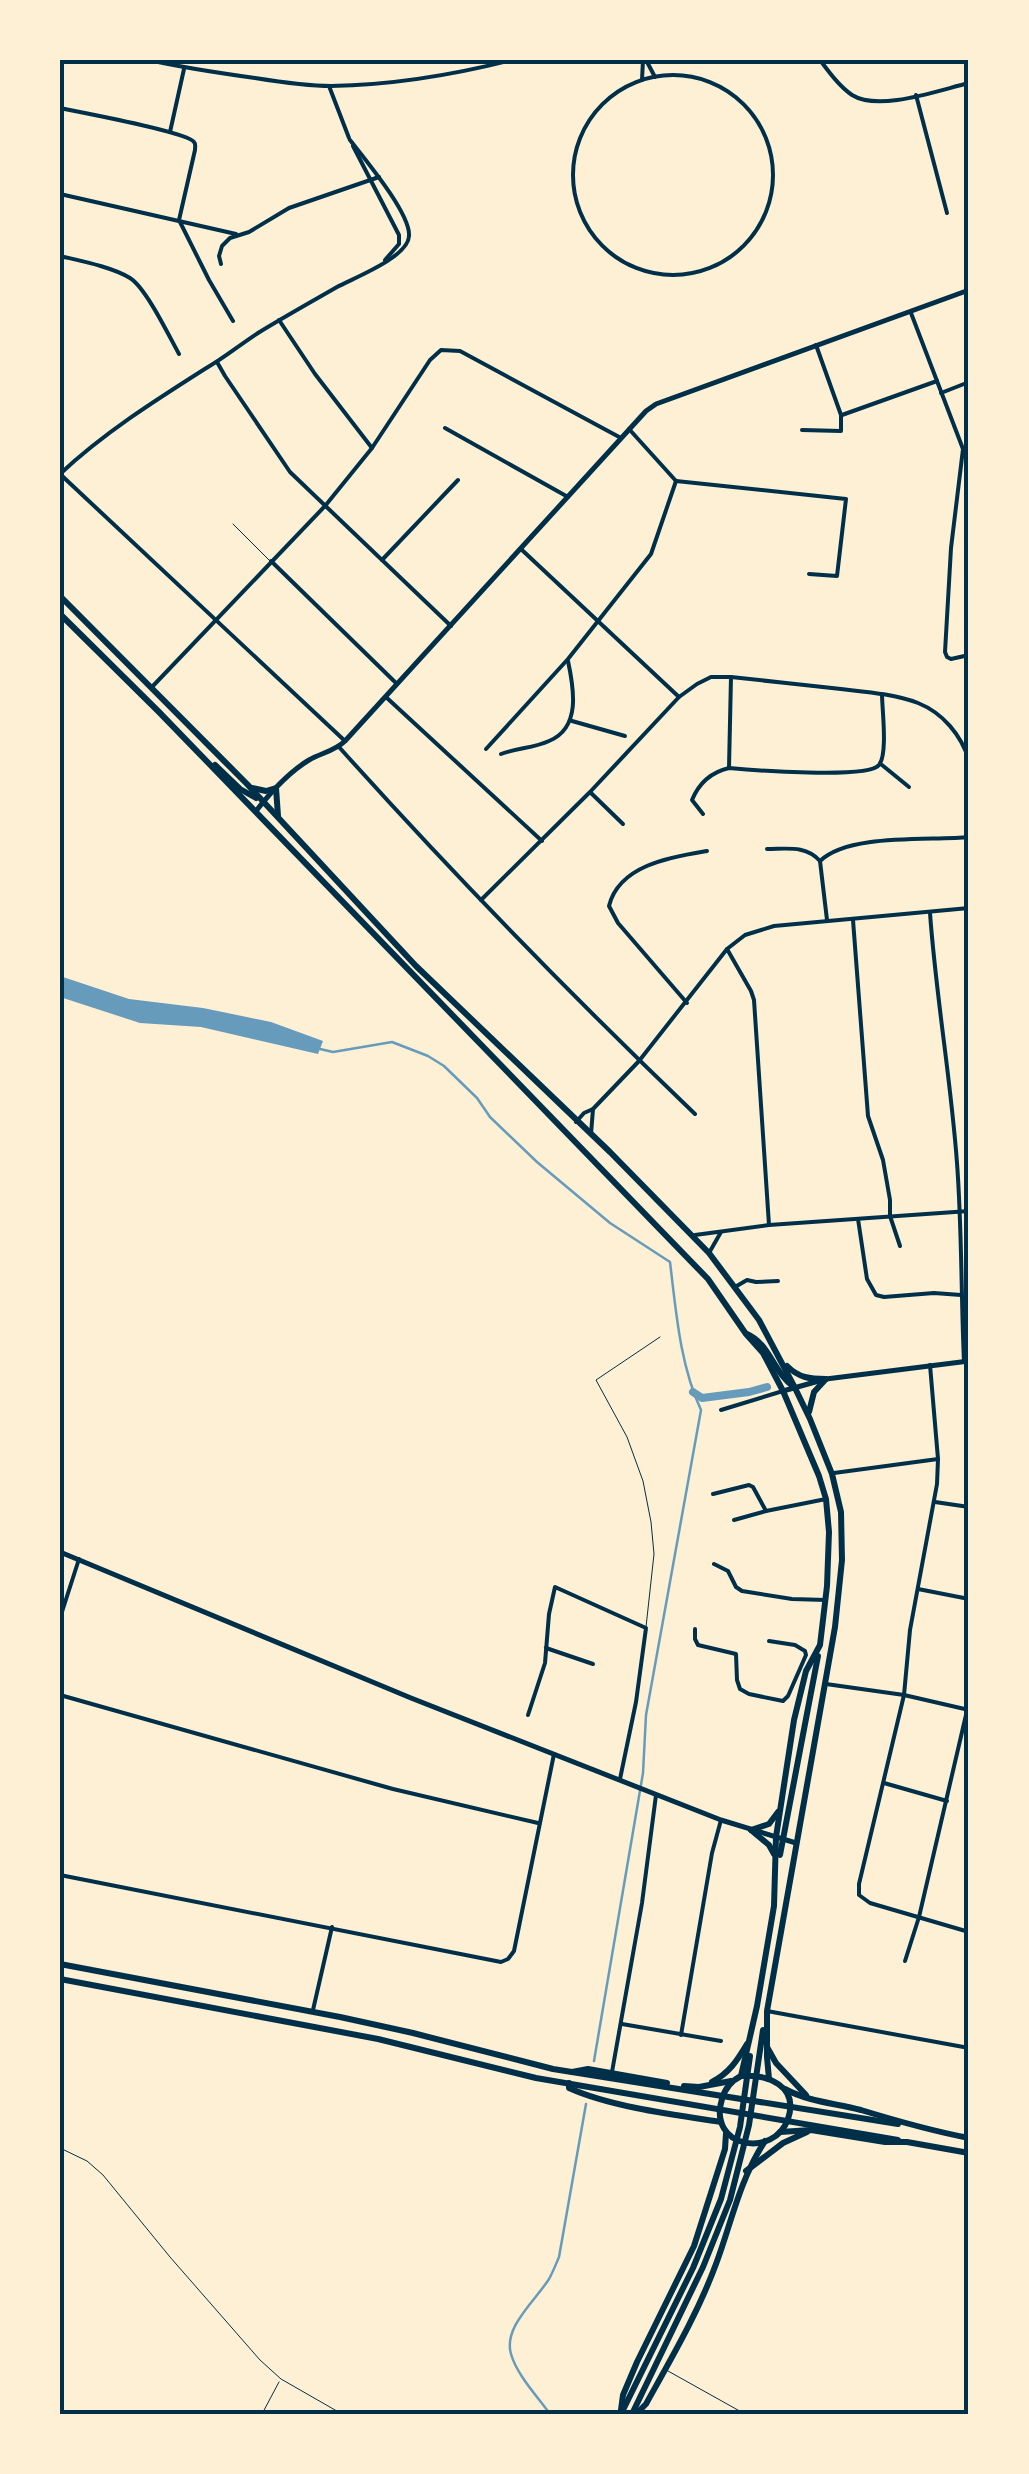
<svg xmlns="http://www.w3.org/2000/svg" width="1029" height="2474" font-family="'Open Sans',sans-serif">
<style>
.water{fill:#669bbc}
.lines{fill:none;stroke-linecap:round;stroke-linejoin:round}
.stream{stroke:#669bbc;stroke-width:2.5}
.canal{stroke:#669bbc;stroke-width:8}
.service{stroke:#003049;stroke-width:1}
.minor{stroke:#003049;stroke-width:4}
.tertiary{stroke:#003049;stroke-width:5}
.secondary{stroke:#003049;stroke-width:5}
.primary{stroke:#003049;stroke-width:6}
.trunk{stroke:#003049;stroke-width:6}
.neatline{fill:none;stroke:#003049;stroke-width:4}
</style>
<rect width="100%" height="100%" fill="#fdf0d5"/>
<!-- water -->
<path class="water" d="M 60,976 L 129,999 L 203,1008 L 271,1022 L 323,1041 L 318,1054 L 201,1027 L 140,1023 L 60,997 Z"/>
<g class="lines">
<!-- stream -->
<g class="stream">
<path d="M 320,1049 L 333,1052 L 392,1042 L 428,1056 L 444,1066 L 477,1098 L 490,1117 L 537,1162 L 610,1223 L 670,1262 C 676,1311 680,1365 701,1410 L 646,1715 L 643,1773 L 594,2061"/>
<path d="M 550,2414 C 537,2396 517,2375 511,2354 C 503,2327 536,2300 549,2279 C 553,2272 556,2264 559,2257 L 586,2104"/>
</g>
<!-- canal -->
<path class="canal" d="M 693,1392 L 702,1398 L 749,1392 L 767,1387"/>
<!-- service -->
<g class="service">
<path d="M 233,524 L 270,561"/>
<path d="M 646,1627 L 654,1554 L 651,1522 L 643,1481 L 627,1437 L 596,1380 L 660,1337"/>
<path d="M 60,2148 L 87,2161 L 103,2175 L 170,2257 L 260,2360 L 281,2379 L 342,2414"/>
<path d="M 668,2371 L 745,2414"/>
<path d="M 262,2414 L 279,2382"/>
</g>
<!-- minor -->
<g class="minor">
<path d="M 149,60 C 184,68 219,73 255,78 C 280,82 305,86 331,86 C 393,85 453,75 512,60"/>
<path d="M 646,60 L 655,77"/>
<path d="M 820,60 C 829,72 839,86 852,95 C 879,112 939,90 969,83"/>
<circle cx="673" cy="175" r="100"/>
<path d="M 642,80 L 643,60"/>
<path d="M 329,86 L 349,138"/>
<path d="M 916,95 L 947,213"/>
<path d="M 60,108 C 78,112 188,132 194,142 C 196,144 195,147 195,150 L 179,220 L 209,280 L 233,321"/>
<path d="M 170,132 L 184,69"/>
<path d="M 353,146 L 399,235 L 399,244 L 385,260"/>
<path d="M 60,194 L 236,234"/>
<path d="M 60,256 C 81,261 112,267 130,278 C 146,288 169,336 179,354"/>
<path d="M 221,264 L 219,256 L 222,246 L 230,238 L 249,232 L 289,208 L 379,177"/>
<path d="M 911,313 L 963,449 L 951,548 L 945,652 L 947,657 L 951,659 L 969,655"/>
<path d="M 279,320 L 315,374 L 372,448"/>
<path d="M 217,362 L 225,376 L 290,472 L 451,626"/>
<path d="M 941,393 L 969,382"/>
<path d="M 842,415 L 937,381"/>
<path d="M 445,428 L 568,497"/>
<path d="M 629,429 L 676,481"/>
<path d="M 802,430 L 841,431 L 841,415 L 816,345"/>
<path d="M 60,474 C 105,432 156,400 208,367 C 225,357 241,344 258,333 C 284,317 311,302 337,287 C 356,277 408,257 409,236 C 411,214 364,158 350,140"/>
<path d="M 60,474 L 345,741"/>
<path d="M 676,481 L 846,499 L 837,576 L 809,574"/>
<path d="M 522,550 L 679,697"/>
<path d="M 382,560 L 458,480"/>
<path d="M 271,561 L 396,683"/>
<path d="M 151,688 L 325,506 L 372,448 L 430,360 L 441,350 L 460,351 L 621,438"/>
<path d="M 387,698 L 542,841"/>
<path d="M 572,721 L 625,736"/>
<path d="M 339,747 C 453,874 572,996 695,1114"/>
<path d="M 486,749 L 568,659 L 651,554 L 676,481"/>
<path d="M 501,754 C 517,748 534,748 549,741 C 581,728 574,689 568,661"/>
<path d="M 882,765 L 909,787"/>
<path d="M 729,768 L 731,677"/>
<path d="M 591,793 L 623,824"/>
<path d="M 703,814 L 692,800 C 699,783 712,772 729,768 C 751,770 869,779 879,765 C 888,754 882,709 882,694"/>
<path d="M 767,849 C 787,849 806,845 820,861 L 827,920"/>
<path d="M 820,861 C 849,833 930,841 969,837"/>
<path d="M 481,900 L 590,792 L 679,697 L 697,684 L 711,677 L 731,677 C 768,681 804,685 841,689 C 867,692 894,694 918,703 C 943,713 961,735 969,760"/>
<path d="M 930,913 C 936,997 951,1080 957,1163 C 962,1229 961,1296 964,1362"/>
<path d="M 853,920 L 868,1116 L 883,1160 L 890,1200 L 890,1216 L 900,1246"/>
<path d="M 727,949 L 751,991 L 754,1000 L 769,1225"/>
<path d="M 687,1003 L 618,923 L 609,906 C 619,865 671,857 707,851"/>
<path d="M 576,1122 L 584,1113 L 593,1109 L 639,1061 L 727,949 L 745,935 L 774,926 L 969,908"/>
<path d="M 591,1134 L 593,1109"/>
<path d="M 858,1219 L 867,1279 L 876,1295 L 884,1297 L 934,1293 L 961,1295"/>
<path d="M 695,1235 L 769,1225 L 969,1211"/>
<path d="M 709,1253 L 721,1232"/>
<path d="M 735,1287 L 747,1280 L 756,1282 L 778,1281"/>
<path d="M 930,1365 L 938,1459 L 937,1484 L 910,1630 L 904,1695 L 859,1884 L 859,1895 L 870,1903 L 969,1932"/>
<path d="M 721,1410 L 783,1391"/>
<path d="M 834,1473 L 938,1459"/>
<path d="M 713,1494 L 749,1485 L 753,1487 L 766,1511"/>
<path d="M 935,1502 L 969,1507"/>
<path d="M 734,1520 L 766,1511 L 826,1499"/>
<path d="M 714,1564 L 728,1571 L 736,1587 L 742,1591 L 792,1599 L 826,1600"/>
<path d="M 918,1589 L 969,1599"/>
<path d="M 60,1618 L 79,1559"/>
<path d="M 695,1629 L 695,1639 L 698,1645 L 736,1654 L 737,1680 L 740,1689 L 749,1694 L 783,1701 L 788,1696 L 806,1655 L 805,1651 L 795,1645 L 769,1641"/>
<path d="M 546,1648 L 593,1664"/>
<path d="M 826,1684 L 904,1695 L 969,1710"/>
<path d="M 60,1695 L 393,1789 L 538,1823"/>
<path d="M 528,1715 L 545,1663 L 549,1614 L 555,1587 L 646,1628 L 636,1702 L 620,1779"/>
<path d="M 884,1783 L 947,1801"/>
<path d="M 60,1875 L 501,1962 L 508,1959 L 514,1951 L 554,1754"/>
<path d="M 905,1961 L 919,1917 L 969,1702"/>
<path d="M 313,2010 L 332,1927"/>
<path d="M 767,2011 L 969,2048"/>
<path d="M 622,2024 L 721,2041"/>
<path d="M 681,2035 L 712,1853 L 721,1820"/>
<path d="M 612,2072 L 642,1903 L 656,1795"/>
</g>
<!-- tertiary -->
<g class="tertiary">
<path d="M 256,811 C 270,793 289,772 309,760 C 321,753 335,751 345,741 L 646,411 L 656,404 L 969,290"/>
<path d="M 60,1552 L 411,1698 L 721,1820 L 796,1843"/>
</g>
<!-- secondary -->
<path class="secondary" d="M 783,1391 L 826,1379 L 969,1361"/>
<!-- primary -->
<g class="primary">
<path d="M 60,596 L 247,784 L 416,966 L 610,1152 L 709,1253 L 759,1320 L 795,1388 L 810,1419 L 832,1474 L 841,1512 L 842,1560 L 835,1627 L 767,2011 L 767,2057 L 769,2079"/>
<path d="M 60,614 L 159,712 L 708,1279 L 746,1334 L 763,1353 L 783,1391 L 819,1476 L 826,1499 L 829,1532 L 827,1586 L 820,1645 L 806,1671 L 794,1720 L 776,1837 L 774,1906 L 757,2006 L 741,2076"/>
<path d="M 215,765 L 240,789 L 256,798"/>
<path d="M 252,788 L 266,791 L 276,788 L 278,816"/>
<path d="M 747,1334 C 770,1344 773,1372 794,1387"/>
<path d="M 787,1366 C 799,1378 810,1379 826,1379"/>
<path d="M 809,1412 L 814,1392 L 825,1380"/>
<path d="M 751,1830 L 769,1845 L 774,1854"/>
<path d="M 751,1830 L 769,1824 L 778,1812"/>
<path d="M 780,1855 L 818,1656"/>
<path d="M 60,1964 L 340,2017 L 413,2033 L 553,2069 L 898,2124"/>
<path d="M 60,1979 L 378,2039 L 536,2078 L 898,2140"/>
<path d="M 572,2072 L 588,2069 L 667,2083"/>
<path d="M 741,2076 C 768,2074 799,2086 788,2119 C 774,2159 707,2148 722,2099 C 725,2088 731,2081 741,2076 Z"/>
<path d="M 712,2082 C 729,2073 737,2061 747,2044"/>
<path d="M 569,2083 L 569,2088 C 611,2107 675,2115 721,2122"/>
<path d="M 684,2086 L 699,2087 L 731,2081"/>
<path d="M 621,2410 L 623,2395 L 637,2362 L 694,2246 L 725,2149 L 726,2133"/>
<path d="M 621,2414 L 693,2268 L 721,2199 L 740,2127 L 750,2056"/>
<path d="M 632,2414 L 703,2267 L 730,2200 L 749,2125 L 763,2030"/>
<path d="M 636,2414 L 646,2404 C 671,2359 698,2313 716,2264 C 732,2221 739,2181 765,2141"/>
</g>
<!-- trunk -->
<g class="trunk">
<path d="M 767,2047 L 776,2063 L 806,2095"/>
<path d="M 785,2089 C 809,2102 835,2103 861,2110 C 897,2121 932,2131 969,2138"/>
<path d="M 780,2132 L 811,2130 L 885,2142 L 907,2142 L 969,2153"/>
<path d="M 746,2171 L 783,2143 L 807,2132"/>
</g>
</g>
<!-- border -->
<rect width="1029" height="2474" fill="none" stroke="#fdf0d5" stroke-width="125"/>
<rect x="62" y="62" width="904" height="2350" class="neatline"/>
</svg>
